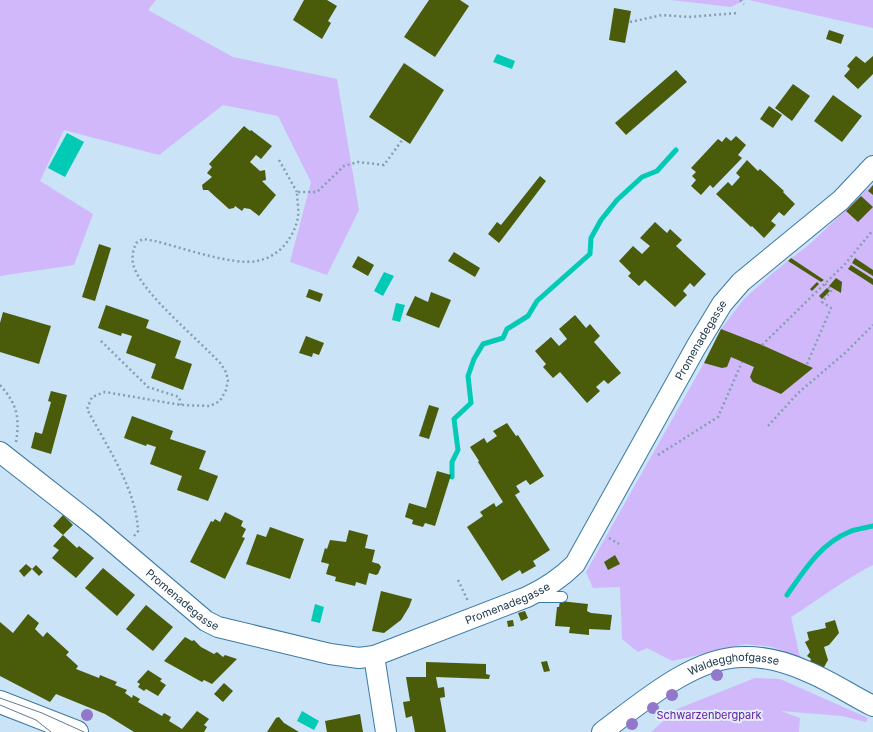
<svg xmlns="http://www.w3.org/2000/svg" width="873" height="732" font-family="Inter,sans-serif">
<style>
.green{fill:#d1b8fb}
.water{fill:#02cab5}
.lines{fill:none;stroke-linecap:round;stroke-linejoin:round}
.stream{stroke:#02cab5;stroke-width:5}
.building{fill:#4a5b0a}
.lane-casing{stroke:#3b79a4;stroke-width:12}
.street-casing{stroke:#3b79a4;stroke-width:22}
.secondary-casing{stroke:#3b79a4;stroke-width:24}
.path{stroke:#859eb1;stroke-width:2.5;stroke-dasharray:2 3;stroke-linecap:butt}
.lane{stroke:#fff;stroke-width:10}
.street{stroke:#fff;stroke-width:20}
.secondary{stroke:#fff;stroke-width:22}
.tram{stroke:#617b8e;stroke-width:1}
.tree{fill:#9277cb}
.labels{text-anchor:middle;stroke-width:4;stroke-linejoin:round;paint-order:stroke}
.street-label{font-size:11px;fill:#203a4d;stroke:#e2eef8}
.park-label{font-size:11px;fill:#651ea7;stroke:#e2eef8}
</style>
<rect width="100%" height="100%" fill="#cae3f6"/>
<!-- green -->
<g class="green">
<path d="M 0,0 L 156,0 L 148,10 L 233,57 L 337,79 L 359,210 L 327,275 L 290,262 L 311,182 L 278,116 L 223,105 L 159,155 L 64,130 L 40,181 L 93,214 L 74,265 L 0,276 Z"/>
<path d="M 671,0 L 745,0 L 731,7 Z"/>
<path d="M 749,0 L 873,0 L 873,28 Z"/>
<path d="M 873,184 L 873,565 C 844,580 818,600 791,617 L 800,657 L 772,647 L 746,644 L 672,661 L 647,648 L 638,652 L 622,639 L 620,587 L 593,588 L 586,572 L 704,363 L 721,329 L 744,299 L 774,272 L 811,243 Z"/>
<path d="M 755,678 L 780,679 L 868,718 L 866,722 L 842,716 L 781,711 L 800,718 L 799,732 L 651,732 L 677,709 Z"/>
</g>
<!-- water -->
<g class="water">
<path d="M 497,54 L 515,61 L 512,69 L 493,62 Z"/>
<path d="M 67,133 L 84,142 L 65,177 L 48,168 Z"/>
<path d="M 384,272 L 394,276 L 383,296 L 374,291 Z"/>
<path d="M 396,303 L 405,305 L 400,322 L 392,320 Z"/>
<path d="M 315,604 L 324,607 L 320,623 L 311,621 Z"/>
<path d="M 302,711 L 319,721 L 314,730 L 297,721 Z"/>
</g>
<g class="lines">
<!-- stream -->
<g class="stream">
<path d="M 452,477 L 452,462 L 458,450 L 454,419 L 471,403 L 468,376 L 474,359 L 483,344 L 503,338 L 507,329 L 528,316 L 537,301 L 590,254 L 591,238 L 601,220 L 617,200 L 642,177 L 657,171 L 676,150"/>
<path d="M 787,595 C 804,571 820,544 849,532 C 856,529 865,528 873,526"/>
</g>
</g>
<!-- building -->
<g class="building">
<path d="M 304,0 L 327,0 L 337,6 L 328,21 L 331,23 L 322,39 L 293,20 Z"/>
<path d="M 429,0 L 460,0 L 469,6 L 435,57 L 404,37 Z"/>
<path d="M 614,8 L 631,11 L 625,43 L 609,40 Z"/>
<path d="M 829,30 L 844,35 L 841,44 L 826,39 Z"/>
<path d="M 856,56 L 865,63 L 873,56 L 873,74 L 858,89 L 844,76 L 850,69 L 847,66 Z"/>
<path d="M 404,63 L 444,90 L 410,144 L 369,117 Z"/>
<path d="M 676,70 L 687,82 L 626,135 L 615,123 Z"/>
<path d="M 793,84 L 810,96 L 792,121 L 775,108 Z"/>
<path d="M 833,95 L 862,116 L 842,142 L 814,121 Z"/>
<path d="M 769,106 L 782,115 L 773,128 L 760,119 Z"/>
<path d="M 244,126 L 250,131 L 251,130 L 272,146 L 261,159 L 256,155 L 250,162 L 260,171 L 265,170 L 266,180 L 262,181 L 276,195 L 259,216 L 250,209 L 244,208 L 242,211 L 235,206 L 234,208 L 229,209 L 208,190 L 203,190 L 202,185 L 212,177 L 207,173 L 212,167 L 209,164 Z"/>
<path d="M 736,136 L 746,145 L 738,155 L 742,158 L 713,188 L 710,185 L 701,195 L 691,186 L 696,180 L 692,176 L 696,172 L 691,168 L 718,139 L 722,142 L 726,137 L 731,141 Z"/>
<path d="M 747,160 L 758,171 L 760,169 L 784,191 L 783,192 L 795,204 L 784,216 L 779,212 L 771,221 L 776,225 L 764,238 L 752,226 L 751,227 L 716,194 L 728,182 L 732,186 L 740,177 L 736,173 Z"/>
<path d="M 540,176 L 546,181 L 499,243 L 488,234 L 497,222 L 501,225 Z"/>
<path d="M 873,185 L 873,195 L 868,191 Z"/>
<path d="M 861,196 L 873,207 L 858,222 L 846,211 Z"/>
<path d="M 655,222 L 667,233 L 670,229 L 682,240 L 676,246 L 706,274 L 694,287 L 690,283 L 683,291 L 687,295 L 675,307 L 645,280 L 639,286 L 628,276 L 631,273 L 619,261 L 633,246 L 642,254 L 650,246 L 640,238 Z"/>
<path d="M 99,244 L 111,248 L 95,301 L 82,297 Z"/>
<path d="M 454,252 L 480,268 L 475,277 L 448,261 Z"/>
<path d="M 358,256 L 374,265 L 368,276 L 352,267 Z"/>
<path d="M 791,258 L 824,280 L 821,282 L 788,261 Z"/>
<path d="M 855,258 L 873,270 L 873,276 L 852,263 Z"/>
<path d="M 851,265 L 873,279 L 873,285 L 848,269 Z"/>
<path d="M 836,278 L 842,282 L 841,293 L 829,286 Z"/>
<path d="M 817,282 L 819,284 L 812,291 L 810,289 Z"/>
<path d="M 827,288 L 830,291 L 822,299 L 819,296 Z"/>
<path d="M 309,289 L 323,294 L 320,302 L 306,297 Z"/>
<path d="M 431,292 L 451,300 L 439,328 L 406,315 L 415,296 L 428,302 Z"/>
<path d="M 106,305 L 149,320 L 146,328 L 181,341 L 175,358 L 192,364 L 183,390 L 151,378 L 156,364 L 126,353 L 132,336 L 122,333 L 121,336 L 98,328 Z"/>
<path d="M 3,312 L 51,326 L 39,364 L 0,352 L 0,323 Z"/>
<path d="M 575,315 L 586,328 L 590,324 L 600,336 L 594,342 L 621,373 L 608,384 L 604,380 L 596,387 L 600,391 L 587,403 L 560,372 L 553,378 L 543,367 L 546,364 L 535,351 L 551,337 L 559,346 L 567,339 L 559,329 Z"/>
<path d="M 721,329 L 762,345 L 813,368 L 781,394 L 753,382 L 750,377 L 754,367 L 731,357 L 727,367 L 722,368 L 704,363 Z"/>
<path d="M 306,336 L 324,343 L 319,355 L 313,353 L 312,357 L 299,353 Z"/>
<path d="M 51,391 L 67,395 L 51,454 L 31,448 L 35,432 L 42,434 L 51,402 L 48,401 Z"/>
<path d="M 429,405 L 439,408 L 429,439 L 419,436 Z"/>
<path d="M 132,416 L 173,431 L 170,439 L 206,451 L 199,469 L 218,476 L 208,501 L 177,490 L 182,476 L 150,464 L 156,447 L 147,444 L 146,446 L 124,438 Z"/>
<path d="M 507,423 L 516,436 L 518,435 L 544,476 L 530,485 L 526,480 L 516,486 L 520,492 L 515,495 L 550,550 L 533,561 L 536,566 L 522,574 L 520,570 L 502,581 L 467,527 L 483,516 L 480,512 L 494,503 L 496,507 L 503,502 L 478,462 L 479,461 L 470,447 L 484,438 L 487,443 L 497,436 L 493,431 Z"/>
<path d="M 437,471 L 451,475 L 435,526 L 425,523 L 423,527 L 412,524 L 413,520 L 405,517 L 409,503 L 426,508 Z"/>
<path d="M 225,512 L 243,521 L 241,526 L 246,529 L 242,537 L 245,538 L 225,579 L 190,562 L 211,521 L 213,522 L 215,519 L 220,522 Z"/>
<path d="M 63,515 L 73,525 L 63,535 L 53,526 Z"/>
<path d="M 270,527 L 304,539 L 290,579 L 246,564 L 257,534 L 266,537 Z"/>
<path d="M 349,530 L 368,535 L 365,548 L 375,550 L 372,562 L 379,564 L 381,567 L 378,574 L 376,575 L 369,573 L 366,585 L 356,582 L 355,586 L 335,581 L 336,577 L 326,574 L 329,564 L 321,562 L 325,548 L 327,549 L 330,540 L 346,542 Z"/>
<path d="M 63,535 L 77,548 L 79,546 L 94,558 L 76,578 L 52,558 L 59,550 L 53,546 Z"/>
<path d="M 615,555 L 620,564 L 608,570 L 604,562 Z"/>
<path d="M 26,564 L 32,569 L 24,577 L 19,571 Z"/>
<path d="M 36,565 L 43,572 L 39,576 L 32,569 Z"/>
<path d="M 103,568 L 135,595 L 117,616 L 85,588 Z"/>
<path d="M 381,591 L 412,599 L 409,607 L 401,620 L 384,633 L 372,631 Z"/>
<path d="M 560,601 L 588,604 L 587,611 L 591,613 L 612,615 L 610,630 L 589,629 L 589,635 L 569,633 L 570,627 L 555,626 L 557,607 L 559,607 Z"/>
<path d="M 146,605 L 173,627 L 153,651 L 126,629 Z"/>
<path d="M 525,611 L 528,618 L 521,621 L 518,613 Z"/>
<path d="M 28,614 L 39,623 L 35,629 L 43,637 L 47,632 L 69,652 L 66,655 L 78,666 L 76,669 L 99,678 L 100,675 L 117,682 L 115,685 L 127,690 L 125,693 L 132,698 L 133,695 L 140,699 L 138,702 L 162,716 L 164,713 L 171,717 L 169,721 L 182,729 L 197,711 L 209,719 L 204,725 L 207,727 L 204,732 L 134,732 L 105,714 L 56,694 L 50,702 L 0,676 L 0,622 L 13,633 Z"/>
<path d="M 513,620 L 514,626 L 508,627 L 507,621 Z"/>
<path d="M 835,620 L 839,633 L 829,645 L 824,647 L 828,660 L 823,669 L 810,662 L 811,659 L 807,656 L 810,652 L 805,642 L 809,640 L 807,632 L 826,628 L 825,623 Z"/>
<path d="M 185,637 L 192,641 L 194,640 L 201,647 L 214,654 L 217,652 L 223,657 L 225,655 L 237,659 L 212,684 L 204,680 L 202,682 L 164,661 Z"/>
<path d="M 547,661 L 550,671 L 544,672 L 541,662 Z"/>
<path d="M 426,662 L 486,664 L 486,674 L 490,675 L 489,679 L 436,677 L 438,688 L 444,687 L 445,697 L 440,698 L 446,732 L 415,732 L 412,716 L 406,718 L 403,702 L 410,701 L 406,677 L 426,677 Z"/>
<path d="M 148,670 L 162,679 L 160,681 L 166,685 L 158,696 L 146,689 L 144,691 L 138,687 L 140,684 L 137,682 Z"/>
<path d="M 224,683 L 233,691 L 223,702 L 214,694 Z"/>
<path d="M 360,714 L 363,732 L 327,732 L 325,721 Z"/>
<path d="M 279,717 L 284,723 L 299,732 L 267,732 L 276,718 Z"/>
</g>
<g class="lines">
<defs>
<path id="lane" d="M 536,597 L 562,597"/>
<g id="street">
<path id="s1" d="M 0,452 L 93,525 L 206,621 L 218,627 L 330,654 L 359,658 L 374,656 L 527,597 C 546,588 560,579 575,564 L 696,347 L 722,304 L 741,282 L 841,200 L 873,166"/>
<path d="M 374,656 L 386,732"/>
<path id="s2" d="M 602,732 C 640,704 692,658 741,657 C 764,656 786,662 806,671 C 829,680 851,695 873,706"/>
</g>
<path id="secondary" d="M 0,702 L 77,732"/>
</defs>
<!-- lane casing -->
<use href="#lane" class="lane-casing"/>
<!-- street casing -->
<use href="#street" class="street-casing"/>
<!-- secondary casing -->
<use href="#secondary" class="secondary-casing"/>
<!-- path -->
<g class="path">
<path d="M 740,0 L 744,4"/>
<path d="M 630,22 L 662,15 L 689,17 L 738,13"/>
<path d="M 279,160 L 297,192"/>
<path d="M 101,341 L 148,387 L 179,397 L 181,405"/>
<path d="M 762,345 L 845,264 L 873,230"/>
<path d="M 807,364 L 831,308 L 822,302 L 832,290 L 825,284"/>
<path d="M 0,385 C 17,404 20,417 16,442"/>
<path d="M 768,426 L 798,393 L 845,353 L 873,325"/>
<path d="M 658,455 L 718,417 L 742,362"/>
<path d="M 134,536 L 138,531 C 136,488 107,447 87,409 L 92,397 L 105,392 L 181,405 L 210,406 L 220,401 L 226,390 L 228,380 L 226,372 L 221,364 C 200,341 143,294 134,267 C 131,259 133,250 136,243 L 143,239 L 155,241 C 180,247 233,266 257,261 C 279,257 294,238 298,217 C 299,209 297,200 297,192 L 317,192 L 344,166 L 358,162 L 384,165 L 403,139"/>
<path d="M 609,538 L 619,544"/>
<path d="M 458,580 L 468,601"/>
</g>
<!-- lane -->
<use href="#lane" class="lane"/>
<!-- street -->
<use href="#street" class="street"/>
<!-- secondary -->
<use href="#secondary" class="secondary"/>
<!-- tram -->
<g class="tram">
<path d="M 0,698 L 42,713 L 84,732"/>
<path d="M 0,705 L 36,720 L 51,732"/>
</g>
</g>
<!-- trees -->
<g class="tree">
<circle cx="717" cy="675" r="6"/>
<circle cx="672" cy="695" r="6"/>
<circle cx="653" cy="708" r="6"/>
<circle cx="87" cy="715" r="6"/>
<circle cx="632" cy="724" r="6"/>
</g>
<g class="labels">
<!-- street labels -->
<g class="street-label">
<text dy="4" stroke="none"><textPath href="#s1" startOffset="919">Promenadegasse</textPath></text>
<text dy="4" stroke="none"><textPath href="#s1" startOffset="235">Promenadegasse</textPath></text>
<text dy="4" stroke="none"><textPath href="#s1" startOffset="583">Promenadegasse</textPath></text>
<text dy="4" stroke="none"><textPath href="#s2" startOffset="152">Waldegghofgasse</textPath></text>
</g>
<!-- park labels -->
<g class="park-label">
<text x="709" y="719">Schwarzenbergpark</text>
</g>
</g>
</svg>
